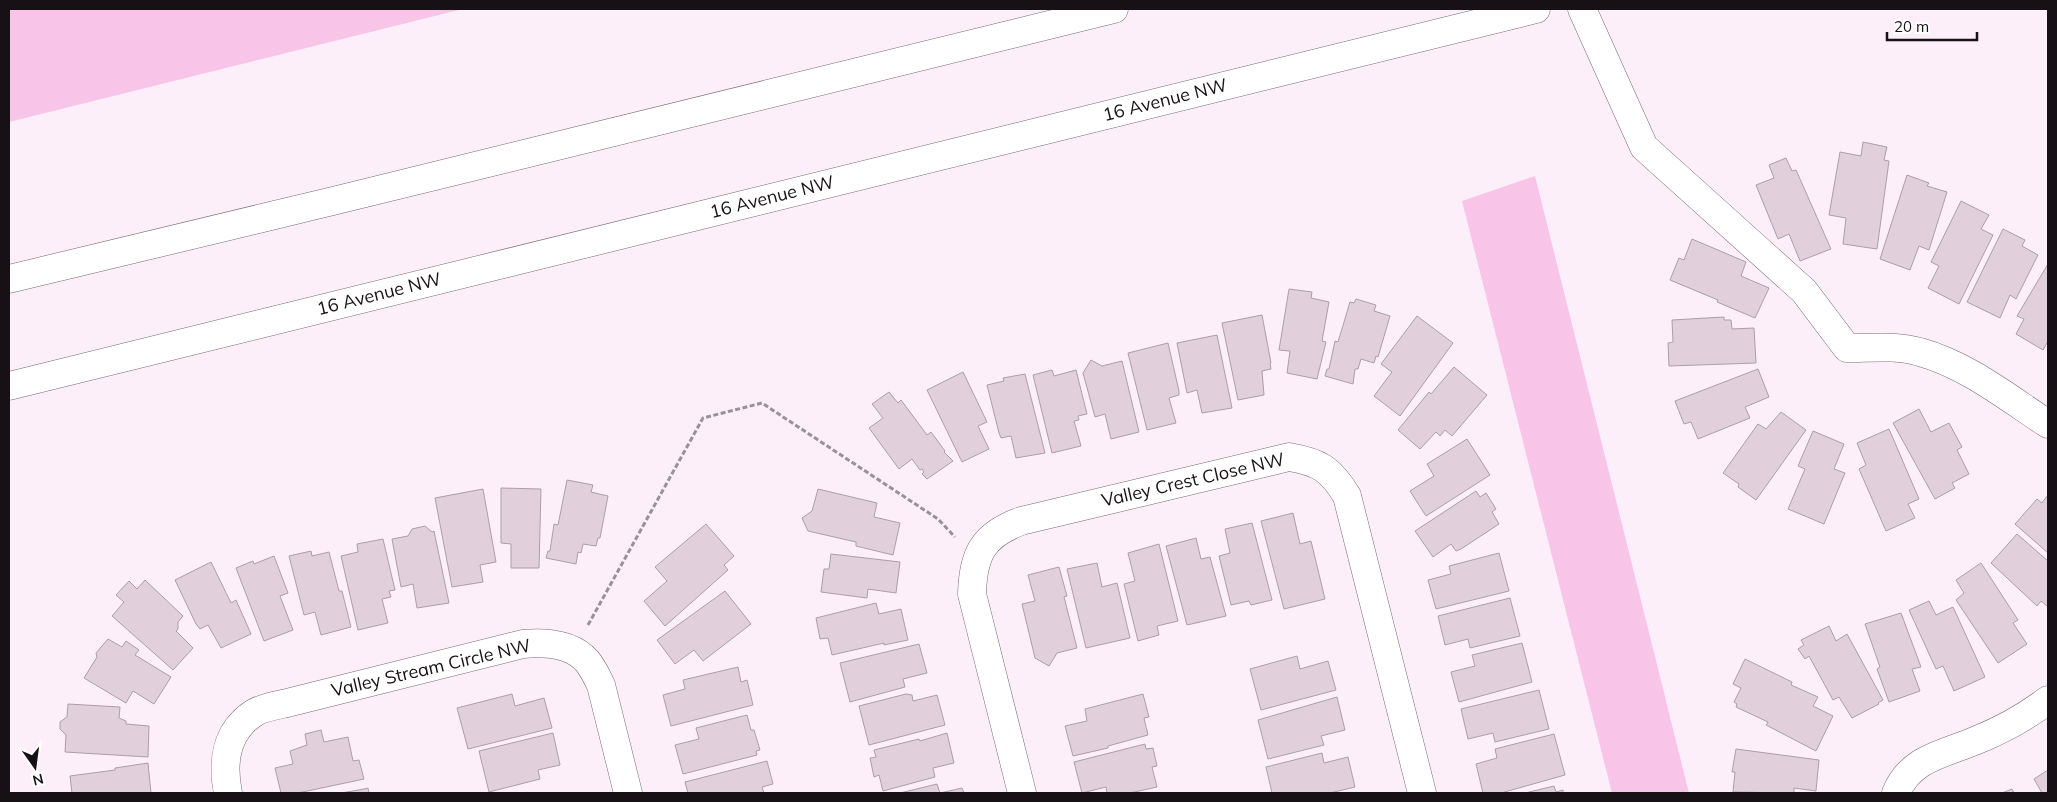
<svg xmlns="http://www.w3.org/2000/svg" width="2057" height="802" font-family="Mulish,sans-serif">
<style>
.green{fill:#f8c4e7}
.building{fill:#e1d0dc;stroke:#ad9da8}
.lines{fill:none;stroke-linecap:round;stroke-linejoin:round}
.minor-casing{stroke:#786973;stroke-width:29}
.highway-casing{stroke:#786973;stroke-width:29}
.path{stroke:#9a9097;stroke-width:3;stroke-dasharray:5 2.5;stroke-linecap:butt}
.minor{stroke:#fff;stroke-width:28}
.highway{stroke:#fff;stroke-width:28}
.labels{text-anchor:middle;stroke-width:5;stroke-linejoin:round;paint-order:stroke}
.street-label{font-size:18px;fill:#171115;stroke:#fff}
</style>
<rect width="100%" height="100%" fill="#fdeff9"/>
<!-- green -->
<g class="green">
<path d="M 9,9 L 463,9 L 9,122 Z"/>
<path d="M 1535,176 L 1689,793 L 1612,793 L 1462,201 Z"/>
</g>
<!-- building -->
<g class="building">
<path d="M 1863,142 L 1887,147 L 1884,160 L 1889,161 L 1877,249 L 1843,244 L 1846,218 L 1829,215 L 1840,152 L 1861,156 Z"/>
<path d="M 1786,158 L 1792,171 L 1796,170 L 1831,249 L 1800,261 L 1789,234 L 1778,239 L 1756,185 L 1774,178 L 1769,165 Z"/>
<path d="M 1907,175 L 1929,183 L 1927,186 L 1947,192 L 1929,250 L 1919,246 L 1910,270 L 1880,259 Z"/>
<path d="M 1961,201 L 1989,215 L 1981,229 L 1993,235 L 1959,304 L 1928,288 L 1939,266 L 1931,262 Z"/>
<path d="M 2003,229 L 2025,240 L 2022,246 L 2038,255 L 2016,299 L 2010,295 L 2000,318 L 1967,302 Z"/>
<path d="M 1692,239 L 1746,262 L 1741,276 L 1769,288 L 1755,318 L 1717,302 L 1718,300 L 1670,280 L 1679,258 L 1684,260 Z"/>
<path d="M 2048,264 L 2048,341 L 2043,350 L 2016,334 L 2024,319 L 2017,316 Z"/>
<path d="M 1289,289 L 1312,292 L 1311,298 L 1329,302 L 1322,341 L 1326,342 L 1317,379 L 1287,373 L 1290,351 L 1279,350 Z"/>
<path d="M 1356,299 L 1376,305 L 1374,311 L 1390,316 L 1378,357 L 1376,356 L 1374,363 L 1361,359 L 1358,369 L 1355,369 L 1353,384 L 1325,376 L 1327,369 L 1329,369 L 1335,341 L 1338,342 L 1350,302 L 1354,303 Z"/>
<path d="M 1262,315 L 1271,363 L 1270,363 L 1271,369 L 1262,371 L 1264,395 L 1238,400 L 1222,323 Z"/>
<path d="M 1417,316 L 1453,343 L 1400,416 L 1374,396 L 1392,372 L 1381,364 Z"/>
<path d="M 1724,317 L 1724,320 L 1731,320 L 1732,329 L 1754,328 L 1756,363 L 1669,366 L 1668,343 L 1673,342 L 1672,320 Z"/>
<path d="M 1217,335 L 1232,408 L 1202,413 L 1197,390 L 1187,393 L 1177,343 Z"/>
<path d="M 1168,343 L 1179,391 L 1179,395 L 1169,398 L 1176,423 L 1147,430 L 1128,353 Z"/>
<path d="M 1091,360 L 1102,366 L 1122,361 L 1139,432 L 1111,439 L 1105,414 L 1095,417 L 1083,373 Z"/>
<path d="M 1454,367 L 1487,395 L 1452,436 L 1445,430 L 1440,436 L 1436,432 L 1420,449 L 1398,430 L 1429,392 L 1431,394 Z"/>
<path d="M 1758,369 L 1769,397 L 1745,407 L 1750,418 L 1698,439 L 1691,422 L 1684,424 L 1675,401 Z"/>
<path d="M 1052,370 L 1054,376 L 1076,370 L 1087,414 L 1078,416 L 1079,420 L 1074,421 L 1081,446 L 1052,453 L 1033,375 Z"/>
<path d="M 963,372 L 987,422 L 978,426 L 989,449 L 962,462 L 927,390 Z"/>
<path d="M 1025,374 L 1045,453 L 1016,458 L 1011,436 L 1001,438 L 999,433 L 987,385 L 1004,381 L 1003,378 Z"/>
<path d="M 889,392 L 898,403 L 901,400 L 927,435 L 931,432 L 945,451 L 944,452 L 953,461 L 927,479 L 922,474 L 924,472 L 922,469 L 920,470 L 912,459 L 899,469 L 869,428 L 883,418 L 872,404 Z"/>
<path d="M 1919,409 L 1931,432 L 1949,423 L 1962,447 L 1957,450 L 1969,474 L 1952,483 L 1955,488 L 1935,499 L 1893,423 Z"/>
<path d="M 1781,412 L 1806,430 L 1756,500 L 1738,487 L 1739,484 L 1723,473 L 1758,424 L 1766,429 Z"/>
<path d="M 1889,429 L 1919,499 L 1908,504 L 1915,518 L 1886,531 L 1859,469 L 1866,465 L 1857,443 Z"/>
<path d="M 1813,431 L 1844,444 L 1834,469 L 1845,473 L 1824,524 L 1788,509 L 1805,469 L 1798,466 Z"/>
<path d="M 1467,439 L 1490,475 L 1426,516 L 1410,491 L 1434,476 L 1427,464 Z"/>
<path d="M 567,480 L 593,485 L 591,492 L 608,496 L 600,538 L 598,538 L 596,546 L 583,544 L 581,553 L 578,552 L 576,564 L 546,558 L 548,551 L 550,551 L 554,524 L 558,525 Z"/>
<path d="M 501,488 L 541,489 L 539,568 L 511,568 L 511,544 L 501,543 Z"/>
<path d="M 483,489 L 496,562 L 480,565 L 483,582 L 452,587 L 435,498 Z"/>
<path d="M 818,489 L 877,503 L 874,517 L 900,523 L 893,555 L 856,546 L 856,542 L 808,531 L 802,518 L 812,511 Z"/>
<path d="M 1476,491 L 1480,497 L 1486,493 L 1496,509 L 1492,512 L 1499,524 L 1461,549 L 1456,551 L 1451,544 L 1433,557 L 1415,531 Z"/>
<path d="M 2048,495 L 2048,553 L 2015,524 L 2037,499 L 2042,503 Z"/>
<path d="M 1293,513 L 1300,544 L 1311,541 L 1325,599 L 1284,609 L 1261,521 Z"/>
<path d="M 1252,523 L 1272,600 L 1251,605 L 1249,601 L 1231,605 L 1219,556 L 1230,553 L 1225,529 Z"/>
<path d="M 706,524 L 734,556 L 724,565 L 728,570 L 665,626 L 644,601 L 667,581 L 655,567 Z"/>
<path d="M 425,526 L 432,532 L 434,531 L 449,603 L 417,608 L 413,584 L 401,587 L 392,539 L 408,536 L 412,529 Z"/>
<path d="M 2017,534 L 2048,561 L 2048,607 L 2041,601 L 2037,606 L 1991,563 Z"/>
<path d="M 1196,538 L 1201,559 L 1210,557 L 1226,616 L 1187,625 L 1166,546 Z"/>
<path d="M 383,539 L 395,590 L 389,591 L 391,597 L 382,599 L 388,623 L 358,630 L 341,556 L 358,552 L 357,544 Z"/>
<path d="M 1159,544 L 1178,621 L 1157,626 L 1159,635 L 1138,641 L 1124,584 L 1135,581 L 1128,553 Z"/>
<path d="M 311,551 L 312,556 L 329,552 L 339,591 L 342,591 L 351,627 L 321,635 L 315,612 L 304,615 L 289,556 Z"/>
<path d="M 1499,553 L 1509,591 L 1436,609 L 1428,580 L 1451,574 L 1449,566 Z"/>
<path d="M 831,554 L 900,562 L 896,593 L 868,589 L 867,598 L 821,592 L 824,569 L 829,569 Z"/>
<path d="M 274,556 L 288,593 L 280,596 L 293,630 L 264,641 L 236,568 L 253,561 L 254,564 Z"/>
<path d="M 211,562 L 231,603 L 236,600 L 251,634 L 221,648 L 208,625 L 200,629 L 196,624 L 175,580 Z"/>
<path d="M 1097,563 L 1102,587 L 1117,583 L 1130,638 L 1086,648 L 1067,569 Z"/>
<path d="M 1981,563 L 2018,620 L 2013,623 L 2027,644 L 1998,663 L 1956,600 L 1964,593 L 1956,580 Z"/>
<path d="M 1059,567 L 1067,596 L 1064,597 L 1077,648 L 1057,653 L 1049,666 L 1035,658 L 1022,604 L 1035,601 L 1028,575 Z"/>
<path d="M 145,580 L 183,616 L 178,622 L 178,629 L 176,631 L 193,648 L 173,670 L 112,616 L 124,602 L 116,595 L 129,581 L 137,589 Z"/>
<path d="M 725,591 L 751,624 L 703,661 L 694,650 L 675,664 L 657,640 Z"/>
<path d="M 1510,598 L 1520,636 L 1470,648 L 1468,639 L 1445,645 L 1438,616 Z"/>
<path d="M 1929,601 L 1936,615 L 1953,607 L 1985,677 L 1954,691 L 1943,666 L 1936,669 L 1909,610 Z"/>
<path d="M 876,603 L 879,614 L 901,609 L 908,640 L 884,645 L 884,643 L 832,655 L 828,638 L 820,639 L 816,618 Z"/>
<path d="M 1901,613 L 1921,667 L 1912,669 L 1920,691 L 1889,702 L 1877,669 L 1880,667 L 1865,624 Z"/>
<path d="M 1829,626 L 1836,641 L 1847,634 L 1883,700 L 1878,703 L 1879,704 L 1852,718 L 1839,697 L 1833,700 L 1809,656 L 1805,659 L 1798,649 L 1804,645 L 1801,640 Z"/>
<path d="M 108,639 L 122,647 L 126,641 L 139,650 L 135,655 L 171,677 L 154,704 L 133,691 L 126,703 L 84,678 L 97,657 L 96,653 Z"/>
<path d="M 1522,643 L 1532,682 L 1459,702 L 1451,672 L 1475,666 L 1472,655 Z"/>
<path d="M 919,644 L 927,673 L 903,679 L 905,687 L 850,702 L 840,663 Z"/>
<path d="M 1297,656 L 1300,669 L 1328,661 L 1336,690 L 1261,710 L 1250,669 Z"/>
<path d="M 1745,659 L 1792,682 L 1791,685 L 1818,697 L 1813,706 L 1833,716 L 1816,751 L 1766,725 L 1768,722 L 1736,707 L 1737,704 L 1734,702 L 1741,688 L 1733,684 Z"/>
<path d="M 738,667 L 741,682 L 747,680 L 753,705 L 671,726 L 663,695 L 685,689 L 683,680 Z"/>
<path d="M 1539,690 L 1549,729 L 1495,742 L 1493,733 L 1468,739 L 1461,709 Z"/>
<path d="M 512,694 L 515,706 L 544,698 L 552,728 L 468,749 L 457,708 Z"/>
<path d="M 906,694 L 912,695 L 913,701 L 937,695 L 945,725 L 869,745 L 859,706 Z"/>
<path d="M 1143,694 L 1149,717 L 1144,718 L 1148,735 L 1108,746 L 1108,748 L 1073,756 L 1065,726 L 1087,721 L 1085,709 Z"/>
<path d="M 1337,697 L 1345,730 L 1321,736 L 1324,745 L 1268,759 L 1258,720 Z"/>
<path d="M 68,704 L 120,707 L 119,718 L 126,721 L 126,724 L 149,726 L 148,757 L 65,752 L 66,735 L 60,729 L 60,722 L 67,717 Z"/>
<path d="M 747,715 L 751,730 L 754,730 L 760,750 L 756,751 L 757,755 L 683,774 L 675,745 L 699,739 L 696,728 Z"/>
<path d="M 321,730 L 324,742 L 348,737 L 353,761 L 359,760 L 364,779 L 298,793 L 281,793 L 275,768 L 293,764 L 290,751 L 307,745 L 305,734 Z"/>
<path d="M 553,733 L 560,765 L 538,770 L 540,779 L 489,792 L 479,751 Z"/>
<path d="M 947,733 L 954,763 L 933,768 L 935,777 L 883,791 L 879,775 L 874,777 L 870,758 L 876,757 L 874,750 L 919,739 L 920,741 Z"/>
<path d="M 1554,734 L 1565,775 L 1501,793 L 1483,793 L 1476,764 L 1497,758 L 1495,749 Z"/>
<path d="M 1145,744 L 1146,749 L 1153,748 L 1157,766 L 1152,767 L 1157,787 L 1130,793 L 1107,793 L 1106,787 L 1082,793 L 1074,762 Z"/>
<path d="M 1736,749 L 1819,760 L 1816,791 L 1794,788 L 1794,793 L 1733,792 L 1735,772 L 1732,772 Z"/>
<path d="M 1322,753 L 1324,763 L 1348,757 L 1355,787 L 1330,793 L 1272,793 L 1266,767 Z"/>
<path d="M 767,761 L 773,784 L 762,787 L 764,793 L 688,793 L 685,782 Z"/>
<path d="M 148,763 L 151,793 L 72,793 L 70,776 L 115,770 L 115,768 Z"/>
<path d="M 2048,770 L 2048,793 L 2042,793 L 2034,779 Z"/>
<path d="M 937,784 L 940,793 L 900,793 Z"/>
<path d="M 1554,786 L 1556,792 L 1563,790 L 1563,793 L 1525,793 Z"/>
<path d="M 368,788 L 369,793 L 341,793 L 364,789 Z"/>
<path d="M 962,788 L 964,793 L 940,793 Z"/>
<path d="M 2012,789 L 2014,793 L 2002,793 Z"/>
</g>
<g class="lines">
<defs>
<g id="minor">
<path d="M 1582,9 L 1644,147 L 1804,291 L 1847,348 C 1871,348 1897,345 1920,352 C 1967,365 2008,398 2048,424"/>
<path d="M 228,793 C 222,763 225,732 254,713 C 263,707 280,705 291,702 L 523,644 C 545,642 571,643 587,661 C 593,668 597,677 601,685 L 628,793"/>
<path d="M 1022,793 L 972,594 C 973,554 983,535 1021,521 L 1289,457 C 1319,462 1331,469 1347,496 L 1422,793"/>
<path d="M 1896,793 C 1911,757 1945,754 1977,740 C 2002,730 2027,716 2048,700"/>
</g>
<g id="highway">
<path d="M 9,279 L 333,201 L 1114,9"/>
<path d="M 9,386 L 1536,9"/>
</g>
</defs>
<!-- minor casing -->
<use href="#minor" class="minor-casing"/>
<!-- highway casing -->
<use href="#highway" class="highway-casing"/>
<!-- path -->
<path class="path" d="M 588,625 L 703,418 L 762,403 L 938,519 L 955,537"/>
<!-- minor -->
<use href="#minor" class="minor"/>
<!-- highway -->
<use href="#highway" class="highway"/>
</g>
<g class="labels">
<!-- street labels -->
<g class="street-label">
<text transform="translate(1165 100) rotate(-14)" y="6">16 Avenue NW</text>
<text transform="translate(772 197) rotate(-14)" y="6">16 Avenue NW</text>
<text transform="translate(379 294) rotate(-14)" y="6">16 Avenue NW</text>
<text transform="translate(1193 480) rotate(-13)" y="6">Valley Crest Close NW</text>
<text transform="translate(431 668) rotate(-13)" y="6">Valley Stream Circle NW</text>
</g>
</g>
<!-- border -->
<rect width="2057" height="802" fill="none" stroke="#171115" stroke-width="20"/>
<!-- north arrow -->
<g transform="translate(35 767) rotate(166)" stroke="#ffffff" stroke-width="4" paint-order="stroke">
<path d="M0-4L9 19L0 12L-9 19Z" fill="#171115"/>
<text y="-8" font-size="14" font-weight="bold" text-anchor="middle" fill="#171115">N</text>
</g>
<!-- scale -->
<path d="M1887 32v8h90v-8" fill="none" stroke="#171115" stroke-width="2.5"/>
<text x="1894" y="32" font-size="15" fill="#171115" stroke="#ffffff" stroke-width="4" paint-order="stroke">20 m</text>
</svg>
